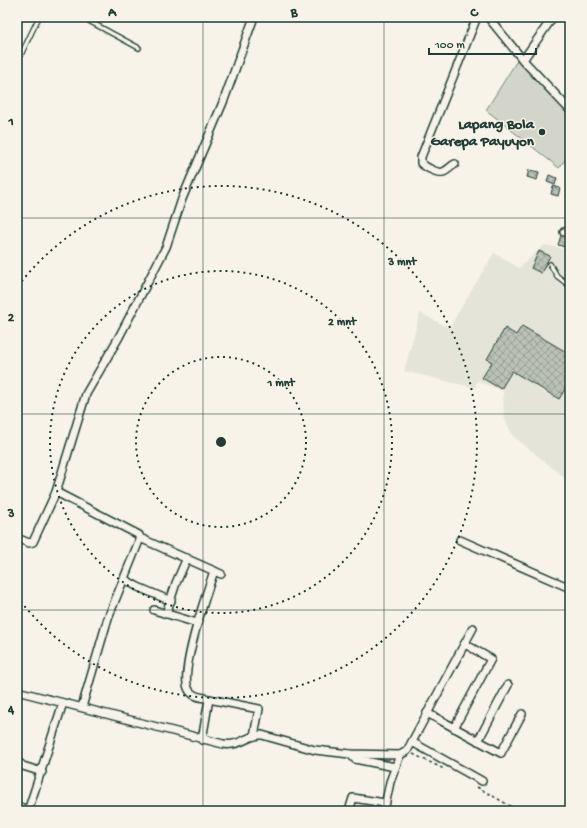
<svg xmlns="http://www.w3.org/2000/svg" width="587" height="828" font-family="'Gochi Hand',sans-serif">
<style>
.built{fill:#e5e4d9}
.pitch{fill:#d3d5ca;stroke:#79897f}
.building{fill:url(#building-cross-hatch);stroke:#1f3d34}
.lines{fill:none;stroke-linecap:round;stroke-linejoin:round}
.service-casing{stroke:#1f3d34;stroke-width:6}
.minor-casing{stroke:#1f3d34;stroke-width:10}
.path{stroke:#1f3d34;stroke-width:1.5;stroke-dasharray:3 3;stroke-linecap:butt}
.service{stroke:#f7f3e8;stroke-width:3.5}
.minor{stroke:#f7f3e8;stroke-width:7}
.grid{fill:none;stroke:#1f3d34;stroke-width:1;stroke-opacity:0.55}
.ring{fill:none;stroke:#1f3d34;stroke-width:2;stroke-dasharray:2 4}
.poi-dot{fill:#1f3d34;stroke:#f7f3e8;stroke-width:1.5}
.labels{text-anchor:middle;stroke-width:3;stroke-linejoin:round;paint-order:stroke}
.poi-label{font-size:15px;font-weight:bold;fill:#1f3d34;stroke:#f7f3e8;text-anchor:end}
.centre{fill:#1f3d34;stroke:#f7f3e8;stroke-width:2}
.ring-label{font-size:12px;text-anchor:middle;font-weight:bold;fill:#1f3d34;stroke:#f7f3e8;stroke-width:3;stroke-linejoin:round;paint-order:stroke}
.neatline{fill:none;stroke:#1f3d34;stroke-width:1.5}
.grid-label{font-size:13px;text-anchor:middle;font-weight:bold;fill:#1f3d34}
</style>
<defs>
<pattern id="building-cross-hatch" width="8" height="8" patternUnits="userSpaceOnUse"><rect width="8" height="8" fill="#bbc1b6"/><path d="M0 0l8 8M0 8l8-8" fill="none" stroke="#979e95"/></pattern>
</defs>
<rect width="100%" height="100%" fill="#f7f3e8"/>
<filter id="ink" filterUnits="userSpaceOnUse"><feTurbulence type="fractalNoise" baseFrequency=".025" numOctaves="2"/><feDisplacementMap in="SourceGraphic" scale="8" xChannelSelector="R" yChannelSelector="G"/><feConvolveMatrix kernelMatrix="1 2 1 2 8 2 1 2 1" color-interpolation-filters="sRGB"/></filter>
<g filter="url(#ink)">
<!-- built -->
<path class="built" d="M 544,245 L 570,250 L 570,482 L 513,436 L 504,417 L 503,391 L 477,381 L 475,388 L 404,371 L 420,313 L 449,328 L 494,253 L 519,268 Z"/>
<!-- pitch -->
<path class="pitch" d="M 518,59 L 570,112 L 570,153 L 559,168 L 486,110 Z"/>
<!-- building -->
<g class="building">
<path d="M 529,170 L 539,172 L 537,180 L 527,177 Z"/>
<path d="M 549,175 L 557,178 L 555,185 L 547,182 Z"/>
<path d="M 553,186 L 560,188 L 558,196 L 551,194 Z"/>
<path d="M 561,235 L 568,237 L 565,247 L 558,245 Z"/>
<path d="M 539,251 L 550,256 L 541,273 L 531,268 Z"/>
<path d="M 522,326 L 568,353 L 570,350 L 570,381 L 559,399 L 512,371 L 501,389 L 482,378 L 492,362 L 487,359 L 505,328 L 516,335 Z"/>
</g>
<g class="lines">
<defs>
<g id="service">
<path d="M 85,17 L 89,21 L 139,48"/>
<path d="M 17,63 L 39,17"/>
<path d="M 550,264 L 557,276 L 570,286"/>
</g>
<g id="minor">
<path d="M 488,17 L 523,60 L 570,110"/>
<path d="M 523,60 L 553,17"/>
<path d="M 455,164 C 451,166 447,171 443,172 C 438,174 425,167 421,163 L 421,157 L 477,17"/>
<path d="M 564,232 L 570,232"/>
<path d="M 17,538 L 29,543 L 33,542 L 56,492"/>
<path d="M 140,538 L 221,574"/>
<path d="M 460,540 L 570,588"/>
<path d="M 124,579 L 138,587 L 171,601"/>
<path d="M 154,610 L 197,623"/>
<path d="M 166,614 L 176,583 L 187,558"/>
<path d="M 17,691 L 223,744 C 241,747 248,734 262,735 L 315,750 L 350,754 L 400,755 L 407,751 L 473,628"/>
<path d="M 209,699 L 259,709 L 254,736"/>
<path d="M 82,707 L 108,618 L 139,541 L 139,535 L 56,492 L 86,394 L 119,337 L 166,247 L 182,199 L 224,100 L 254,17"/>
<path d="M 427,713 L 501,753 L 522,714"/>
<path d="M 454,728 L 491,659 L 465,644"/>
<path d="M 202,740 L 209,699 C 202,697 191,697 188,688 C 180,670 207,592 214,571"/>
<path d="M 478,741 L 508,685"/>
<path d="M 412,742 L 482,781"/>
<path d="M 350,754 L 355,759 L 395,767"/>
<path d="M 17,761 L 23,766 L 42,772"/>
<path d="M 17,806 L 28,810"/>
<path d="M 28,811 L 63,703"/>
<path d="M 349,811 L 353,798 L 385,803"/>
<path d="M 384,811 L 390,782 L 400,755"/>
</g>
</defs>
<!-- service casing -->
<use href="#service" class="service-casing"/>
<!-- minor casing -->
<use href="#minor" class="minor-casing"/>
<!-- path -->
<g class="path">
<path d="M 413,754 L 444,769"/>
<path d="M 477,787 L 519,811"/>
</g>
<!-- service -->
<use href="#service" class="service"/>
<!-- minor -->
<use href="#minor" class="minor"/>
</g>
</g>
<!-- grid -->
<path class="grid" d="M 203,17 L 203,811M 384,17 L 384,811M 17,218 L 570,218M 17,414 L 570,414M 17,610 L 570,610"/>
<!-- distance rings -->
<g class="ring">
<circle cx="221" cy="442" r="85"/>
<circle cx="221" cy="442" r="171"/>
<path d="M18 286A256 256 0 1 1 18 598"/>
</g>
<!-- markers -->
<circle class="poi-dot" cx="542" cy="132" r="4"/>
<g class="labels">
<!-- poi labels -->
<g class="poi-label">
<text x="534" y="128">Lapang Bola<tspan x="534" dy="17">Garepa Payuyon</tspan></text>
</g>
</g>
<circle cx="221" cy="442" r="6" class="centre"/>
<g class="ring-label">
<text x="402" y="265">3 mnt</text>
<text x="342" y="325">2 mnt</text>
<text x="281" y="386">1 mnt</text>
</g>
<!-- margin -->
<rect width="587" height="828" fill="none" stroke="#f7f3e8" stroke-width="44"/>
<!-- scale -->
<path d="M429 48v6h107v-6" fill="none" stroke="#1f3d34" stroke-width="2"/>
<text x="435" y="48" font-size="12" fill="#1f3d34" stroke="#f7f3e8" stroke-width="3" paint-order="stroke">100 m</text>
<rect x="22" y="22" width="543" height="784" class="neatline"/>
<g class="grid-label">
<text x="112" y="16">A</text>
<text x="294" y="16">B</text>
<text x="474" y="16">C</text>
<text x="11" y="125">1</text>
<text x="11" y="321">2</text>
<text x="11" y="517">3</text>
<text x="11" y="713">4</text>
</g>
</svg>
